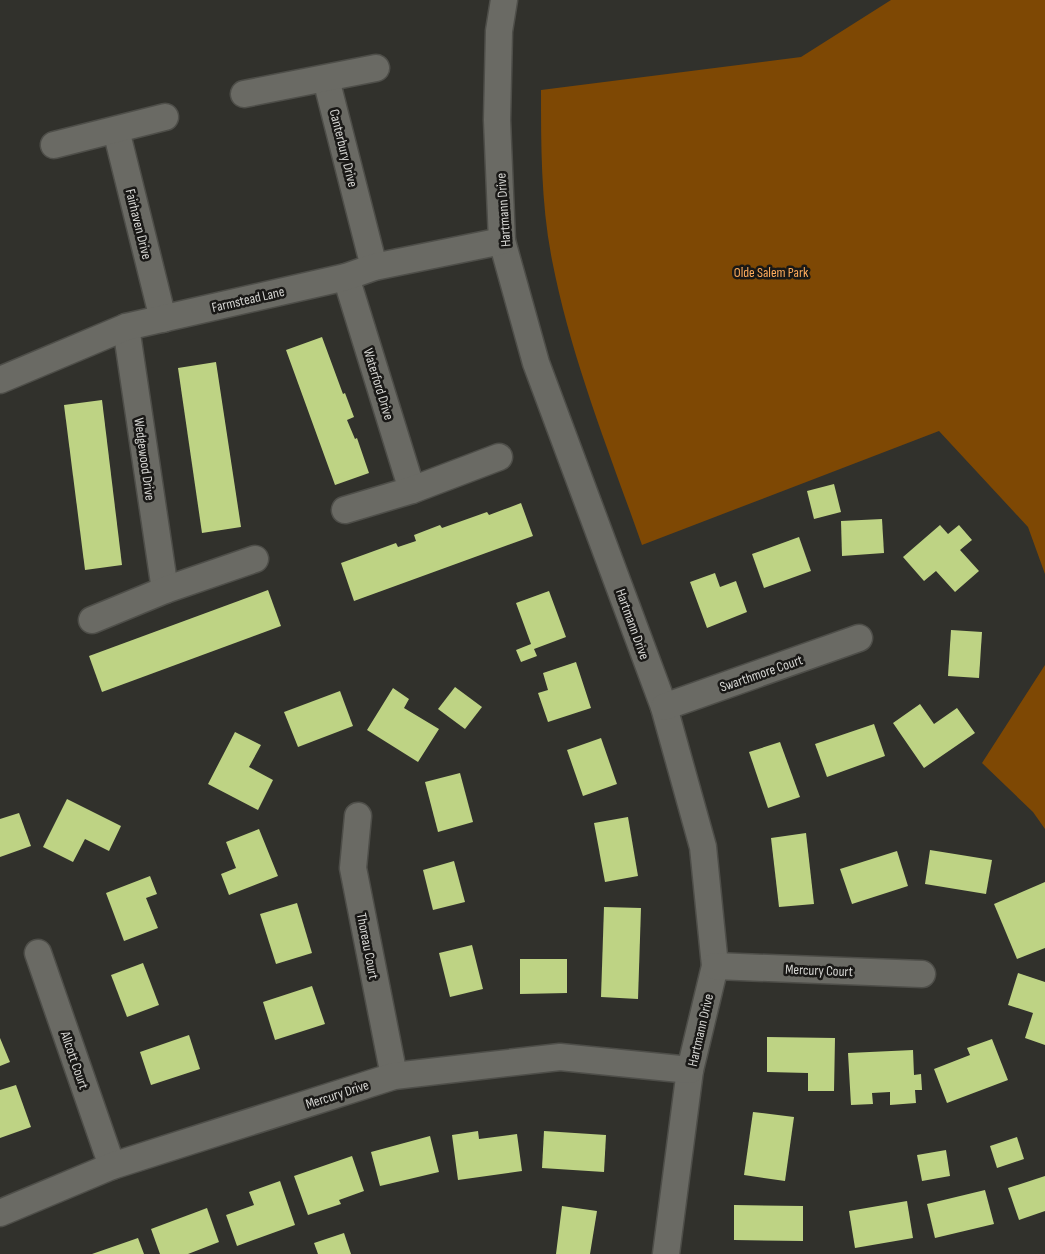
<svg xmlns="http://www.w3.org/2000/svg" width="1045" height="1254" font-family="'Sofia Sans Condensed',sans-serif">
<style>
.green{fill:#7e4804}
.building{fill:#bed384}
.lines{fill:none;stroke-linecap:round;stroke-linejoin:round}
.minor-casing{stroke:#4e4e49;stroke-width:29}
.minor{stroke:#6a6a64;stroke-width:26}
.labels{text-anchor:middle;stroke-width:5;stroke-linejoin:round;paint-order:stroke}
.street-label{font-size:14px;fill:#d5d5d2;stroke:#191816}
.park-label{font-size:14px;fill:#fdab5c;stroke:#191816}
</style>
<rect width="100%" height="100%" fill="#31312c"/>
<!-- green -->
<g class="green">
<path d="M 891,0 L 1045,0 L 1045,574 L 1028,527 L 939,431 L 642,545 C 609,451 571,358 552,260 C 541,204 541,147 541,90 L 801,57 Z"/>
<path d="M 1045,665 L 1045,829 L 1033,812 L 982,763 Z"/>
</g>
<!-- building -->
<g class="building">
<path d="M 322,337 L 343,394 L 345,393 L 354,417 L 347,420 L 355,439 L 357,438 L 369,473 L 335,485 L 286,350 Z"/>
<path d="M 216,362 L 241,527 L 202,533 L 178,368 Z"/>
<path d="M 102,400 L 122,565 L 85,570 L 64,405 Z"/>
<path d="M 834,484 L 841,512 L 814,519 L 807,491 Z"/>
<path d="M 521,503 L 533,536 L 354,601 L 341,563 L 396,543 L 398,547 L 416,541 L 414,535 L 440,525 L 442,528 L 487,512 L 489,515 Z"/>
<path d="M 882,519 L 884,553 L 842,556 L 841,521 Z"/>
<path d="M 940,525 L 948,534 L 959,525 L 972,540 L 960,550 L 979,571 L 955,592 L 936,571 L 924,581 L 903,557 Z"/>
<path d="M 799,537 L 811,571 L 764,588 L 752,554 Z"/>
<path d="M 715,573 L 720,587 L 736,581 L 747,612 L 707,628 L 690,582 Z"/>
<path d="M 268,590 L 281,626 L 102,692 L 89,656 Z"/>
<path d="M 549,591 L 566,637 L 534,649 L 537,656 L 521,662 L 516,650 L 531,644 L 516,603 Z"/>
<path d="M 951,630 L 982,632 L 979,678 L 948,676 Z"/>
<path d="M 576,662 L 591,708 L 548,722 L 538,693 L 548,690 L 543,673 Z"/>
<path d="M 455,687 L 482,707 L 465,729 L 438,709 Z"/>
<path d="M 393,688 L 409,699 L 404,708 L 439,729 L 418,762 L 367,730 Z"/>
<path d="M 340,691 L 353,726 L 298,747 L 284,712 Z"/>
<path d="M 920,704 L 934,724 L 957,708 L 975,733 L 924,768 L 893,723 Z"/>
<path d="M 874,724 L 885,756 L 827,777 L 815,744 Z"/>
<path d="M 235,732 L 261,745 L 249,767 L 273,780 L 258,810 L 208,784 Z"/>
<path d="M 601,738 L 617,784 L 583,796 L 567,750 Z"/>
<path d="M 780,742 L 800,797 L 768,808 L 749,752 Z"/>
<path d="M 460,773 L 473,822 L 438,832 L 425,782 Z"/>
<path d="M 67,799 L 121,826 L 109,851 L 85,839 L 73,862 L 43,847 Z"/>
<path d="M 19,813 L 31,846 L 0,857 L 0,819 Z"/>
<path d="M 628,817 L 638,876 L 605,882 L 594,823 Z"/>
<path d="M 259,829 L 278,876 L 229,895 L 221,874 L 236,868 L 226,842 Z"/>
<path d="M 806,833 L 814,904 L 779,907 L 771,838 Z"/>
<path d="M 930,850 L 992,860 L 986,894 L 925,884 Z"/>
<path d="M 897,851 L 908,886 L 852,904 L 840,869 Z"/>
<path d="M 454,861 L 465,902 L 433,910 L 423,870 Z"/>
<path d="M 150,876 L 157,894 L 146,898 L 158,928 L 124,941 L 106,893 Z"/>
<path d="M 1045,882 L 1045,948 L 1017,959 L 994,904 Z"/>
<path d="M 297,903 L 312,953 L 276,964 L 260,914 Z"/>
<path d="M 604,907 L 641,908 L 638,999 L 601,997 Z"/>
<path d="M 472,945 L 483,989 L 450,997 L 439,953 Z"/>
<path d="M 520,959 L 567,959 L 567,993 L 520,994 Z"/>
<path d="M 143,963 L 159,1005 L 127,1017 L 111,975 Z"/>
<path d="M 1018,973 L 1045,982 L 1045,1045 L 1025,1038 L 1033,1013 L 1008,1005 Z"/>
<path d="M 312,986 L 325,1024 L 275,1040 L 263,1002 Z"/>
<path d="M 189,1035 L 200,1069 L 151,1085 L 140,1052 Z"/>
<path d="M 767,1037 L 835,1038 L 834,1091 L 808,1091 L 808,1073 L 767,1072 Z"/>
<path d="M 0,1038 L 10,1062 L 0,1066 Z"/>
<path d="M 992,1039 L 1008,1080 L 947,1103 L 934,1069 L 970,1055 L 967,1048 Z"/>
<path d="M 913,1050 L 914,1075 L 921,1074 L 922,1090 L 915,1090 L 916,1103 L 890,1105 L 890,1092 L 872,1093 L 873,1104 L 851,1105 L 848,1053 Z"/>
<path d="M 16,1085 L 31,1127 L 0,1138 L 0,1090 Z"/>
<path d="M 753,1112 L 794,1117 L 785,1181 L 744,1175 Z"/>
<path d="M 478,1131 L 479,1139 L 517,1134 L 522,1171 L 458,1180 L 452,1135 Z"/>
<path d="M 544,1131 L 606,1135 L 604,1172 L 542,1168 Z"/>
<path d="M 430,1136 L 439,1172 L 380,1186 L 371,1152 Z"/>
<path d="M 1017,1137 L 1024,1159 L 997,1168 L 990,1146 Z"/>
<path d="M 946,1150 L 950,1176 L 922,1181 L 917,1155 Z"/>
<path d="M 352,1156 L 364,1191 L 339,1200 L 341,1204 L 308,1215 L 294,1176 Z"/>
<path d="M 1045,1176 L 1045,1211 L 1019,1220 L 1008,1188 Z"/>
<path d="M 280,1181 L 295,1225 L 237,1246 L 226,1215 L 254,1205 L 249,1192 Z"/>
<path d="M 985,1190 L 994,1224 L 935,1238 L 927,1204 Z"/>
<path d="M 907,1201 L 913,1238 L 855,1248 L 849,1211 Z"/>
<path d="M 734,1205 L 803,1206 L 803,1241 L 734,1240 Z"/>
<path d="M 562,1206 L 597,1211 L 590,1254 L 556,1254 Z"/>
<path d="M 207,1208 L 219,1242 L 188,1254 L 160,1254 L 151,1229 Z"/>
<path d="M 344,1233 L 351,1254 L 318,1254 L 314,1243 Z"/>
<path d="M 138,1238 L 144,1254 L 92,1254 Z"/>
</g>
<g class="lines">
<defs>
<g id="minor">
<path d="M 504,0 L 499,31 L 497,120 L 502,241 L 536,363 L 664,707 L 703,847 L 715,966 L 690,1070 L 666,1254"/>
<path d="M 326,79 L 374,267"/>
<path d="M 244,94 L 376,68"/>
<path d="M 116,130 L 163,319"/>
<path d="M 54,145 L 165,117"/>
<path d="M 346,277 L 412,490"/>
<path d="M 126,327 L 165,590"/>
<path d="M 0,380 L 126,327 L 346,277 L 374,267 L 502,241"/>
<path d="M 345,510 L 412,490 L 499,457"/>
<path d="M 92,620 L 165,590 L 255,559"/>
<path d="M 664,707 L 859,638"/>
<path d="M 358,816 L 353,868 L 394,1076"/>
<path d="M 38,953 L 112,1166"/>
<path d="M 715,966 L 922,974"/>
<path d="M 0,1213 L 112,1166 L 394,1076 L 560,1057 L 690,1070"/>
</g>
</defs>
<!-- minor casing -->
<use href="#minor" class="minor-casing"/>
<!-- minor -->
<use href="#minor" class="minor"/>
</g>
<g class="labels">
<!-- street labels -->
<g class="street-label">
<text transform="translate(344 148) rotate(76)" y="5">Canterbury Drive</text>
<text transform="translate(503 210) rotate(-94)" y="5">Hartmann Drive</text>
<text transform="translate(139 224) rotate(76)" y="5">Fairhaven Drive</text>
<text transform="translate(248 299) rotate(-13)" y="5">Farmstead Lane</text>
<text transform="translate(379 384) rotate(73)" y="5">Waterford Drive</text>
<text transform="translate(145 459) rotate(82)" y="5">Wedgewood Drive</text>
<text transform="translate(633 624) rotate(70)" y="5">Hartmann Drive</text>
<text transform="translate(761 673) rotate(-19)" y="5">Swarthmore Court</text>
<text transform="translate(368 946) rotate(79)" y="5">Thoreau Court</text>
<text transform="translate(819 970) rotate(2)" y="5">Mercury Court</text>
<text transform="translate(700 1030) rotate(-77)" y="5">Hartmann Drive</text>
<text transform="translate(75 1060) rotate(71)" y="5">Allcott Court</text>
<text transform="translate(337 1094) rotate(-18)" y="5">Mercury Drive</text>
</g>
<!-- park labels -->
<g class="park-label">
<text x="771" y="277">Olde Salem Park</text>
</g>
</g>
</svg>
